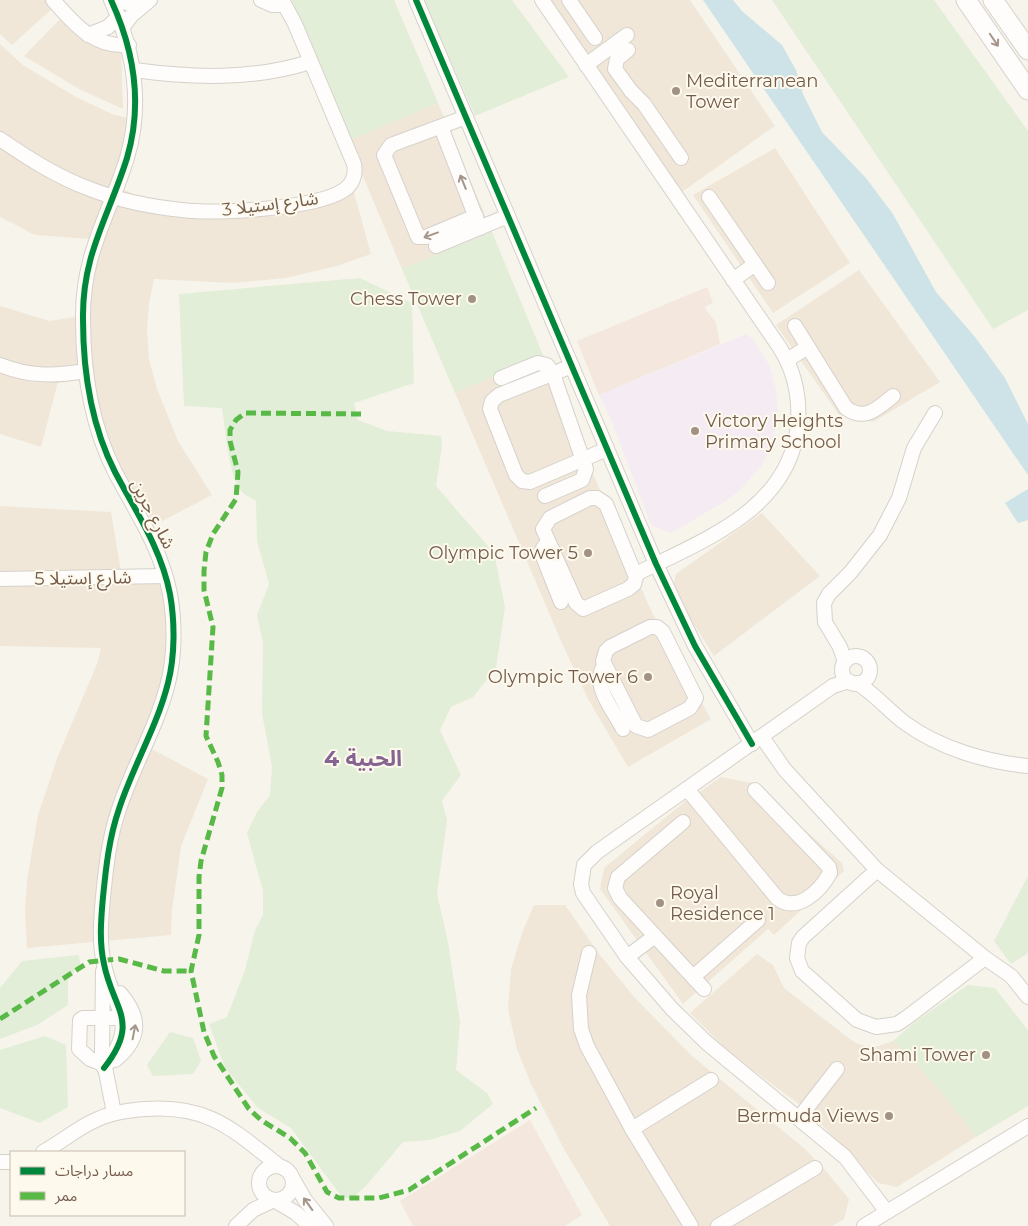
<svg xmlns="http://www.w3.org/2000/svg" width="1028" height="1226" font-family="Montserrat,'Noto Sans Arabic',sans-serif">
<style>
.residential{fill:#f0e7d9}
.commercial{fill:#f4e7dd}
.education{fill:#f4ebf3}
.green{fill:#e2eed7}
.water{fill:#cee3e7}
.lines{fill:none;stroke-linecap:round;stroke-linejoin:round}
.street-casing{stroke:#d6d1ca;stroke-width:16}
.secondary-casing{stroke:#d7d1ca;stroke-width:21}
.street{stroke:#fefdfc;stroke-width:14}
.secondary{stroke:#fefdfc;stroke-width:19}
.quiet{stroke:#58b947;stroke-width:5;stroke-dasharray:10 5;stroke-linecap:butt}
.cycleway-casing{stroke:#fef9ed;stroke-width:9}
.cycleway{stroke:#00873e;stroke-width:6}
.oneway{stroke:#a5958a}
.poi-dot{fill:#a29284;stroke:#fef9ed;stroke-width:2}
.labels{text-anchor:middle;stroke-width:4;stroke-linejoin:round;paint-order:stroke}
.poi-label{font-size:18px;fill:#755d4c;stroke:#fef9ed;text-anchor:end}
.street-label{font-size:18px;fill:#755d4c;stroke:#fef9ed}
.district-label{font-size:22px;font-weight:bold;fill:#856491;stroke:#fef9ed}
</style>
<rect width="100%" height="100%" fill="#f7f4ec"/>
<!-- residential -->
<g class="residential">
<path d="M 0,0 L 50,0 L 55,6 L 12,45 L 0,34 Z"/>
<path d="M 551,0 L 690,0 L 775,126 L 682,192 Z"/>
<path d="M 64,15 L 121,49 L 123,109 L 79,89 L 24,56 Z"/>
<path d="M 0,44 L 23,65 L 76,97 L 112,114 L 131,119 L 121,185 L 124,190 L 147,200 L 165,205 L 239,206 L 321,195 L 350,178 L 371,254 L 337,266 L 286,278 L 232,283 L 154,279 L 149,303 L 147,331 L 149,359 L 157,389 L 178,441 L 212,495 L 149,528 L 117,470 L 86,375 L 59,378 L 41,447 L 0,434 L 0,306 L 50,321 L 80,316 L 91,239 L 35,235 L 0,217 Z"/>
<path d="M 438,103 L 492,232 L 402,269 L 348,141 Z"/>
<path d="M 775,148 L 850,263 L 773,313 L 693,195 Z"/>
<path d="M 859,270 L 940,382 L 873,422 L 839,415 L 776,325 Z"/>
<path d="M 543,355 L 648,604 L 673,653 L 711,719 L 628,767 L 588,699 L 561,641 L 455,393 Z"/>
<path d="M 0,506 L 111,512 L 121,571 L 172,575 L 177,617 L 148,747 L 208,779 L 181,846 L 172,911 L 171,935 L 27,948 L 25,911 L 27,881 L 38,815 L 58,756 L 97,664 L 101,648 L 0,646 Z"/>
<path d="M 762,513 L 820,576 L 714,656 L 672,590 L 676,574 Z"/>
<path d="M 721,777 L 752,783 L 842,863 L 844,871 L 774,935 L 768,929 L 683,1004 L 600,889 L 604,868 L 683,803 Z"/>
<path d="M 534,905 L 565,905 L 600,955 L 636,999 L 691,1055 L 805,1149 L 827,1172 L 849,1199 L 844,1219 L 832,1226 L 610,1226 L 564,1149 L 531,1084 L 517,1049 L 508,1010 L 511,969 L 523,930 Z"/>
<path d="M 757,954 L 773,965 L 784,988 L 854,1042 L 865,1046 L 879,1046 L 893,1041 L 921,1068 L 954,1106 L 976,1137 L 897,1187 L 878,1183 L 807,1110 L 730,1053 L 690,1013 Z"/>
</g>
<!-- commercial -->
<g class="commercial">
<path d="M 707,287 L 713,303 L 704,307 L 716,323 L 720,344 L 599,395 L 577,341 Z"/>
<path d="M 530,1120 L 582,1215 L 565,1226 L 413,1226 L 400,1201 Z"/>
</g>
<!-- education -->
<path class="education" d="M 746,334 L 753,339 L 769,365 L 776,389 L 778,415 L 772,444 L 762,465 L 737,493 L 724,502 L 671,533 L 651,525 L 611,419 L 599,395 Z"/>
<!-- green -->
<g class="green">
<path d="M 292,0 L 394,0 L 438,103 L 348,141 Z"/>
<path d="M 424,0 L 512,0 L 569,77 L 475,116 Z"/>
<path d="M 772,0 L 934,0 L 1028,131 L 1028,310 L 993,329 Z"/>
<path d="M 492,232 L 543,355 L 455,393 L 402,269 Z"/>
<path d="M 360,278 L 412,303 L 414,383 L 354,403 L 358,420 L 387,431 L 441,436 L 442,446 L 436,486 L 494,553 L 505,607 L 496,668 L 473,697 L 451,707 L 440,730 L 461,775 L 442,801 L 447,820 L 437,894 L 448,942 L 460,1022 L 456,1070 L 487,1093 L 493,1104 L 460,1131 L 429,1140 L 403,1142 L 366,1186 L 351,1199 L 341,1196 L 291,1128 L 258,1108 L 225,1068 L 209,1024 L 227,1017 L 245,970 L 255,930 L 263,915 L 263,891 L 247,833 L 257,812 L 270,795 L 272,767 L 262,713 L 263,643 L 257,615 L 269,584 L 257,541 L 256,501 C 252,498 246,496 242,492 C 229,479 225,427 222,408 L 184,406 L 179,294 Z"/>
<path d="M 1028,876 L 1028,953 L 1011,964 L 994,941 Z"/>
<path d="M 79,955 L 80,965 L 68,979 L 68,1005 L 37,1025 L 0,1039 L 0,988 L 22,961 Z"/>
<path d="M 968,985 L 995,988 L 1028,1030 L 1028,1106 L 976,1137 C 951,1102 924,1071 893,1041 L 916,1021 Z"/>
<path d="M 170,1032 L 193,1038 L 201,1061 L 193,1074 L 153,1076 L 147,1065 Z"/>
<path d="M 45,1036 L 66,1045 L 68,1107 L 40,1123 L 0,1108 L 0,1050 Z"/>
</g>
<!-- water -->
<g class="water">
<path d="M 703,0 L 733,0 L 742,11 L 782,45 L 796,70 L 803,94 L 822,132 L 866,178 L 893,214 L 936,292 L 975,337 L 1005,378 L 1028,424 L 1028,475 Z"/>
<path d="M 1028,489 L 1028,520 L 1018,523 L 1005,503 Z"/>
</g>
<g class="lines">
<defs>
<g id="street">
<path d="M 53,0 C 74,24 94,48 129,45"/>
<path d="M 112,0 L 126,3 L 138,0"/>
<path d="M 261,0 L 272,5 L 284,5"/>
<path d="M 416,0 L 656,564 L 695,646 L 752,744"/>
<path d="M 542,0 L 780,348 C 795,372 800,396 798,424 C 790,510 703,540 636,574"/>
<path d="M 569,0 L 595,38"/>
<path d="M 123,27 L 131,16 L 150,0"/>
<path d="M 88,35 L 108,27 L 119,16"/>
<path d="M 628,50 L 617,59 L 615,69 L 631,91 L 644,104 L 681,158"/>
<path d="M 586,65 L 627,35"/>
<path d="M 134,70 C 193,78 253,80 310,62"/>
<path d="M 466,117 L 391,145 L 384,155 L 418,237 L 426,237 L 476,216"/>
<path d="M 441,127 L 480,228"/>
<path d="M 0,139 C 28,158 57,177 90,189 C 118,200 152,207 182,210 C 217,214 316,209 344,190 C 353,184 356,174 354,164 L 295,24 L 282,0"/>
<path d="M 709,197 L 768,283"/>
<path d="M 436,246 L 508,216"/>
<path d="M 733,280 L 755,264"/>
<path d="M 795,326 L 846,408 C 865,422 878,408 893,396"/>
<path d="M 787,360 L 808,347"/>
<path d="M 0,365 C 30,377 55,376 86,371"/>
<path d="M 572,366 L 499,395 L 492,401 L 490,409 L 516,475 L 522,481 L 530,482 L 607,449"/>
<path d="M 501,378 L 538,363 L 547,365 L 553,374 L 586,469 L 582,480 L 545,496"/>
<path d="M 590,498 L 597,498 L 606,504 L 636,577 L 634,584 L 628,589 L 583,609 L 576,603 L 543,529 L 550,518 Z"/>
<path d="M 548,542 L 543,548 L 542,554 L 561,602"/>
<path d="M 0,579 L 165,576"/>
<path d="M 650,627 L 657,627 L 663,632 L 696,698 L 690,708 L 648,730 L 636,726 L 603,661 L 606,651 L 610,647 Z"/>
<circle cx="856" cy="670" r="14"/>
<path d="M 845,662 L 840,647 L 825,622 L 824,603 L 829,594 L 850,573 L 880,535 L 899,498 L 914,448 L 935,413"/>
<path d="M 604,666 C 591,685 614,711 623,729"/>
<path d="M 849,681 L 833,686 L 597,852 L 584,865 L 581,884 L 583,893 L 627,957 L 672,1009 L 707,1043 L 845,1157 L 887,1212"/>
<path d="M 857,683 C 875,694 888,710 905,723 C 939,748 986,762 1028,766"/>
<path d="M 762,737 L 785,770 L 877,870 L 985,958 L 1011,976 L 1028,997"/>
<path d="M 687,789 L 777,898 C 797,914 820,891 830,873 L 829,867 L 755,790"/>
<path d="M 683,822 L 618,877 L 615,888 L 620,898 L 704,989"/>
<path d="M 877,870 L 803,937 L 799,943 L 797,958 L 802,971 L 857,1020 L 876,1027 L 897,1024 L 906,1018 L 985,958"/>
<path d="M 589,953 L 579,995 L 581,1029 L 587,1046 L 632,1129 L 691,1226"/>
<path d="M 627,957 L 655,936"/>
<path d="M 103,971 L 102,1052 L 114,1113"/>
<path d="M 693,977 L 758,920"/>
<path d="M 115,1060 C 140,1040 142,1018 120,993"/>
<path d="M 103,1064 L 90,1059 L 79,1049 L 80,1020 L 83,1018 L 123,1018"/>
<path d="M 104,1068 C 141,1021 113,1010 104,964 C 99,942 101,919 103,897 C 106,867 109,838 119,809 C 133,766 157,727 168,683 C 175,656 175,622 170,594 C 161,548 136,512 115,472 C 91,425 83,371 83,319 C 82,254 109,216 127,158 C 143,104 134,50 111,0"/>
<path d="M 799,1118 L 837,1069"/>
<path d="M 632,1129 L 711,1080"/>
<path d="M 43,1152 C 62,1142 78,1127 98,1119 C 113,1112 130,1110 146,1109 C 209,1105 232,1129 278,1165"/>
<path d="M 0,1162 L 11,1162"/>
<circle cx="276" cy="1183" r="17"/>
<path d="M 293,1179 L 305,1200 L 326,1226"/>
<path d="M 236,1226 L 253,1210 L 274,1200 L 296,1213 L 310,1226"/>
<path d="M 718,1226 L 815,1168"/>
<path d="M 864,1226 L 1028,1126"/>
</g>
<g id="secondary">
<path d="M 966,0 L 1028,90"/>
<path d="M 993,0 L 1028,50"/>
</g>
</defs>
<!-- street casing -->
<use href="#street" class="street-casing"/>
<!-- secondary casing -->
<use href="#secondary" class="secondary-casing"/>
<!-- street -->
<use href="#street" class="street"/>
<!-- secondary -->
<use href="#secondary" class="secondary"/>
<!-- quiet -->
<g class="quiet">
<path d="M 361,414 L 245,413 L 236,420 L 230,430 L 230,441 L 238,472 L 236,499 L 213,534 L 206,552 L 204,571 L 204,590 L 213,627 L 206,736 L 218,762 L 222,775 L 222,788 L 201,861 L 199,877 L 199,935 L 191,971 L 204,1032 L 214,1056 L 249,1109 L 261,1120 L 290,1138 L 305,1153 L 327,1192 L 339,1198 L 379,1198 L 409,1190 L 536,1108"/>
<path d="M 0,1019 L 89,962 L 119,959 L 164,971 L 191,971"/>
</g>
<defs>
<g id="cycleway">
<path d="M 416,0 L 656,564 L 695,646 L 752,744"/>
<path d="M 104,1068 C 141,1021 113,1010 104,964 C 99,942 101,919 103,897 C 106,867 109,838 119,809 C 133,766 157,727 168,683 C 175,656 175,622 170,594 C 161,548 136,512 115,472 C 91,425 83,371 83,319 C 82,254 109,216 127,158 C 143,104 134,50 111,0"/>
</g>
</defs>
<!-- cycleway casing -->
<use href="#cycleway" class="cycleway-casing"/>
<!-- cycleway -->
<use href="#cycleway" class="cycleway"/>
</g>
<!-- one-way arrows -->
<defs><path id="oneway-shaft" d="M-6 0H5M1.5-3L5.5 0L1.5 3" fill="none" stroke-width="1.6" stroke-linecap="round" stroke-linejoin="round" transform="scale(1.25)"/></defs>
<g class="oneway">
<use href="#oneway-shaft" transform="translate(994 40) rotate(56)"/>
<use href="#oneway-shaft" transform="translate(463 182) rotate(-112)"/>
<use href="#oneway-shaft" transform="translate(431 235) rotate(160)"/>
<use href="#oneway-shaft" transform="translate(134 1032) rotate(-79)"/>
<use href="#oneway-shaft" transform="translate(308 1204) rotate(-126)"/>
</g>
<!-- markers -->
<g class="poi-dot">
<circle cx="676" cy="91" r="5"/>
<circle cx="472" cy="299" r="5"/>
<circle cx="695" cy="431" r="5"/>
<circle cx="588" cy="553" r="5"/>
<circle cx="648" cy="677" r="5"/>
<circle cx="660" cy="903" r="5"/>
<circle cx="986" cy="1055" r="5"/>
<circle cx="889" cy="1116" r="5"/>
</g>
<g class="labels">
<!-- poi labels -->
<g class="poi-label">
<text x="686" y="87" text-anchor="start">Mediterranean<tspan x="686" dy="21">Tower</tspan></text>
<text x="462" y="305">Chess Tower</text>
<text x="705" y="427" text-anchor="start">Victory Heights<tspan x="705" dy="21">Primary School</tspan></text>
<text x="578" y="559">Olympic Tower 5</text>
<text x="638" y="683">Olympic Tower 6</text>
<text x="670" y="899" text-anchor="start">Royal<tspan x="670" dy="21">Residence 1</tspan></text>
<text x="976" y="1061">Shami Tower</text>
<text x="879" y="1122">Bermuda Views</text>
</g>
<!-- street labels -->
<g class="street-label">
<text transform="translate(270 204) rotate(-7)" y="6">شارع إستيلا 3</text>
<text transform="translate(153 514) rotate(63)" y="6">شارع جرين</text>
<text transform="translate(83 578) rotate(-1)" y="6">شارع إستيلا 5</text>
</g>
<!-- district labels -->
<g class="district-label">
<text x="363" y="766">الحبية 4</text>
</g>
</g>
<!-- legend -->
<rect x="10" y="1151" width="175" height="65" fill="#fef9ed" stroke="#c7bbad"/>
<rect x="20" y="1167" width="25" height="8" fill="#00873e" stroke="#c7bbad"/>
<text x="55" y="1176" font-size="15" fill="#755d4c">مسار دراجات</text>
<rect x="20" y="1192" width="25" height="8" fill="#58b947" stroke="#c7bbad"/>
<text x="55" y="1201" font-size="15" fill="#755d4c">ممر</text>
</svg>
